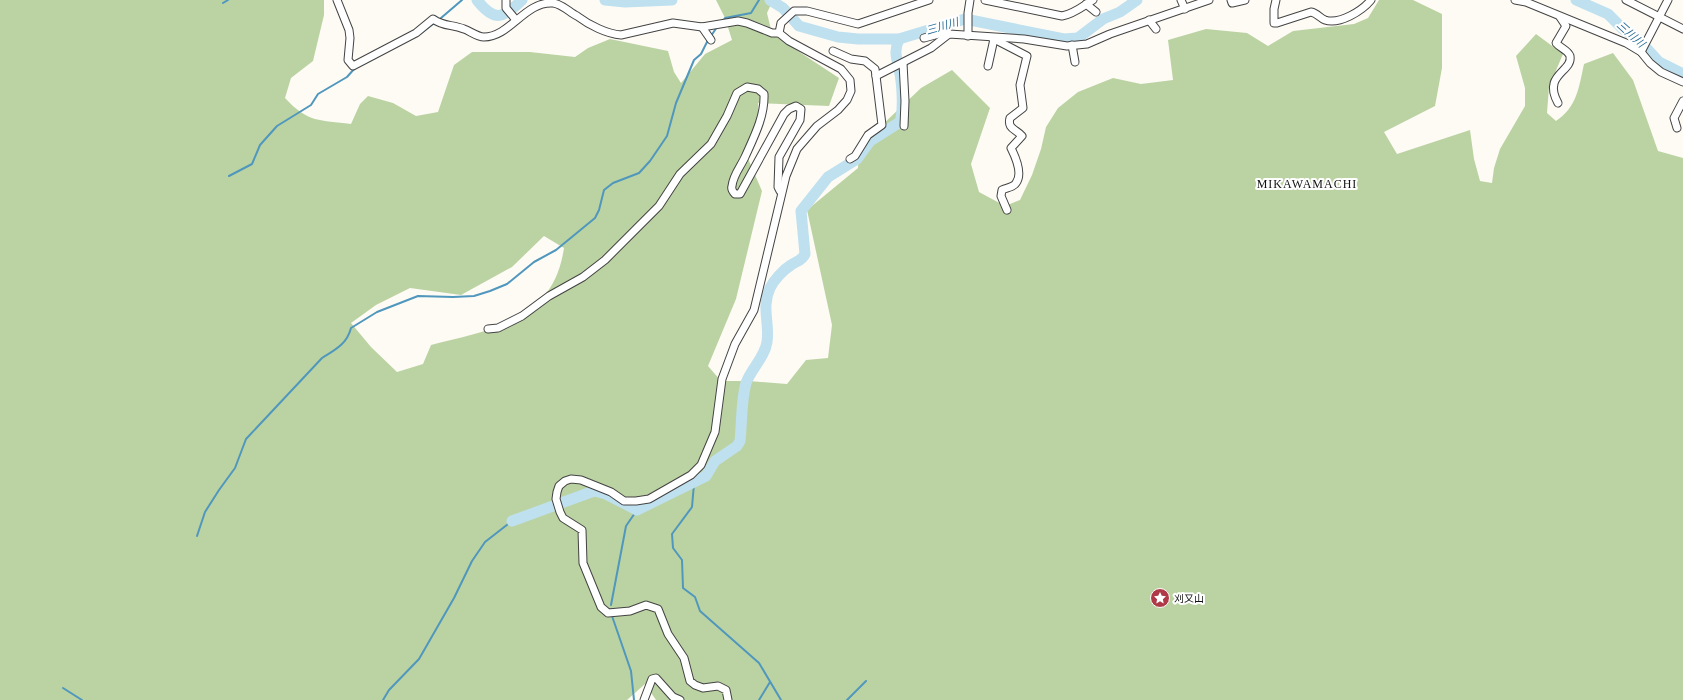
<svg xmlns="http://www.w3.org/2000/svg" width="1683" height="700" font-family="'Times New Roman','Noto Sans JP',serif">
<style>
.forest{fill:#bbd3a3;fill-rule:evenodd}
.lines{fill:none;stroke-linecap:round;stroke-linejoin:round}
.stream{stroke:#5097bd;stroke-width:2}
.river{stroke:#bfe0ef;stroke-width:11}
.street-casing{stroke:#434343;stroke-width:9}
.street{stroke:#fff;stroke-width:7}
.labels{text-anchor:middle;stroke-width:4;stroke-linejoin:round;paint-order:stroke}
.poi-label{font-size:10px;fill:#101010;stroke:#fff;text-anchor:start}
.water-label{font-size:11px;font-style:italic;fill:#286a93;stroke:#fff}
.quarter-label{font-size:12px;letter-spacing:1px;fill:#101010;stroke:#fff}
</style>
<rect width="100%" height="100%" fill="#fefbf5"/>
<!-- forest -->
<path class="forest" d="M 0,0 L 324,0 L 324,15 L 313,61 L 291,78 L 285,98 C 308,123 320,120 351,124 L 360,104 L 368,96 L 393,103 L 416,116 L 438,112 L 454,65 L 472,52 L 530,52 L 575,57 L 588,48 L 610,39 L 668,51 L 674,72 L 681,83 L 705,54 L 732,40 L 725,18 L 716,0 L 773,0 L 767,13 L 772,34 L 839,78 L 829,106 L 758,103 L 760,134 L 746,154 L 762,191 L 736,299 L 708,366 L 721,381 L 749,381 L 787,384 L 806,360 L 828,358 L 832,325 L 807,210 L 858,168 L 859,147 L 921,88 L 952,70 L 990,108 L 971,164 L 979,192 L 1005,206 L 1020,200 L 1032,175 L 1041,149 L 1046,127 L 1058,108 L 1078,92 L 1113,78 L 1141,84 L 1173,80 L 1168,40 L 1206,29 L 1247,33 L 1268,46 L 1293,31 L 1354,24 L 1368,18 L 1379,0 L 1413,0 L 1442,14 L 1442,68 L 1435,106 L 1384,132 L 1397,154 L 1470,130 L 1474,159 L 1480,181 L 1492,183 L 1494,168 L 1500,149 L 1525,106 L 1525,88 L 1516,56 L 1536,34 L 1563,54 L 1549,87 L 1547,113 L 1556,121 C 1577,107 1579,87 1584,64 L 1613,53 L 1633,80 L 1658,151 L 1683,158 L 1683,700 L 656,700 L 645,684 L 627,700 L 0,700 ZM 544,236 L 564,248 C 553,322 493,329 431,345 L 423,364 L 397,372 L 371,347 L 351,323 L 376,305 L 410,288 L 461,295 L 512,267 Z"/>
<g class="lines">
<!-- stream -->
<g class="stream">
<path d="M 223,3 L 228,0"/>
<path d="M 441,18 L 462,0"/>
<path d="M 722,22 L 725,18 L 751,13 L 759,0"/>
<path d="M 420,34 L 433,24"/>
<path d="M 711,36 L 717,27"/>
<path d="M 229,176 L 252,164 L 260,145 L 277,126 L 311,105 L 318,94 L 347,77 L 355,68"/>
<path d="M 694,484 L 692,507 L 672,534 L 673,548 L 682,560 L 683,588 L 695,597 L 700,611 L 759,663 L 781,700"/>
<path d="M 197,536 L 205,512 L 219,490 L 235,468 L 246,439 L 322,358 C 335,350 347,344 351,328 L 377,312 L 418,296 L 453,297 L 474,296 L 490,291 L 507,284 L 534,262 L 556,250 L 595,218 L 599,210 L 604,190 L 613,183 L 639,173 L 650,161 L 667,136 L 676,103 L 694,60 L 701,54 L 708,40"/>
<path d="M 611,605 L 626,526 L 637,510"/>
<path d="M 612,616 L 631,671 L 634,700"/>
<path d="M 63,688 L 82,700"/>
<path d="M 383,700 L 389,690 L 419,659 L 454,598 L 472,561 L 485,542 L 512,521"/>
<path d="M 759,700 L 770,682"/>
<path d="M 847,700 L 866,681"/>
</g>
<!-- river -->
<g class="river">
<path d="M 477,0 C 495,23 503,18 522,0"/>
<path d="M 605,0 L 625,2 L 672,0"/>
<path d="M 770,0 L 783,8 L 799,26 L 838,37 L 858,39 L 899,39 L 965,19 L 1064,39 L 1078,38 L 1103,19 L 1120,12 L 1137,0"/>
<path d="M 1576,0 L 1608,14 L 1623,29 L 1638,39 L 1659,62 L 1683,74"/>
<path d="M 512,521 L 594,491 L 606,494 L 637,510 L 706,476 L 715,461 L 737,446 L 740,441 C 742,423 741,401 746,383 C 751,369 765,357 767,342 C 770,323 761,308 770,288 C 774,280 783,270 791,265 C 796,261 802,261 805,254 L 801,211 L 828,177 L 857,159 L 870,141 L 900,122 C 904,109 902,82 899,69 C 896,57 894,50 899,39"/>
</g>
<defs>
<g id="street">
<path d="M 337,0 L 349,30 L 350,38 L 348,60 L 353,66 L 416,33 L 433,19 C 444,27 452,24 464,29 C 470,31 477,37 484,37 C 510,37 525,1 553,3 C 562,4 569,12 577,16 C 589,25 607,34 621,35 L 673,23 L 702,27 L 738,21 L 747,23 L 772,33 L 779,33 L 789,41 L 841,69 L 850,80 L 851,91 L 847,100 L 838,110 L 817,126 L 797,149 L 786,176 L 754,310 L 735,344 L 722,379 L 715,432 L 701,465 L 691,475 L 649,499 L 636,501 L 624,501 L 611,492 L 581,480 L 571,479 L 565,481 L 559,486 L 557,492 L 556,499 L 560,512 L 563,518 L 582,530 L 583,563 L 601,607 L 608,613 L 630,611 L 646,605 L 658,609 L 668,634 L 684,658 L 690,681 L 695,685 L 703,688 L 718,686 L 726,690 L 728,700"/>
<path d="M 506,0 L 506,8 L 516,20"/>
<path d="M 985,0 L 1062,16 C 1074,14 1083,6 1093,0"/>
<path d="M 1181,0 L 1185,9"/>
<path d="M 1231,0 L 1232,3 L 1245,0"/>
<path d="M 1276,0 L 1274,9 L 1274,23 L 1277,23 L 1311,12 C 1317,13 1320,18 1325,20 C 1339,25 1362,11 1371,0"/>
<path d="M 1515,0 L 1526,2 L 1626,43 L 1641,52 L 1650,63 L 1661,72 L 1683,82"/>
<path d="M 1626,0 L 1683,29"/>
<path d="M 1086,4 L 1096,12"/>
<path d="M 1149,20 L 1156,29"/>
<path d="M 702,27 L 711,40"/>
<path d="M 779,33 L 781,23 L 794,11 L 807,11 L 858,24 L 929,0"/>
<path d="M 968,36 L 968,13 L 970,0"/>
<path d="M 924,38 L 946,32 L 949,34"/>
<path d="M 992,38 L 1027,56 L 1020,85 L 1023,108 L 1010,118 C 1007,129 1016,129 1022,136 L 1011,148 C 1015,156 1023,174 1016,183 C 1014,187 1006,188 1002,190 L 1001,196 L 1007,210"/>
<path d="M 1072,45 L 1075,62"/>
<path d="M 833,51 L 851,59 L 865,61 L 875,69 L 876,76 L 882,125 L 868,135 L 855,156 L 850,159"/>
<path d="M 1641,52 L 1668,0"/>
<path d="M 903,63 L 905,101 L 904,126"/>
<path d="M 988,66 L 994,39"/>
<path d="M 876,76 L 931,48 L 949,34 L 1024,39 L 1067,46 L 1087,44 L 1110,34 L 1209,0"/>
<path d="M 1558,103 C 1542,74 1573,72 1570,56 C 1568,50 1560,48 1556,43 L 1566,26 L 1560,17"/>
<path d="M 1677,128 L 1674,118 L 1683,101"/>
<path d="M 488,329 L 498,328 L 522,316 L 549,296 L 583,277 L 605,260 L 659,206 L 680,174 L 711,144 L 727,116 L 737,93 L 747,87 L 758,89 L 764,94 C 765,116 754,137 745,157 C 741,166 733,175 732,186 C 731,189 733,192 735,194 L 740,194 L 784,114 L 789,109 L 796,106 L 801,109 L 800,120 L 779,157 L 778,187 L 780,191"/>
<path d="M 644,700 L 652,679 L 656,678 L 673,697 L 680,700"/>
</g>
</defs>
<!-- street casing -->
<use href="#street" class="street-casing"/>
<!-- street -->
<use href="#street" class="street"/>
</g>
<!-- icons -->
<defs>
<symbol id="sight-disc" viewBox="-11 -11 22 22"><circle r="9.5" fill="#af3946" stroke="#fff"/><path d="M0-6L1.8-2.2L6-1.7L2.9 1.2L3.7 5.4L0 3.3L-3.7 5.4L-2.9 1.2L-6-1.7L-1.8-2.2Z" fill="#fff"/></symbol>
</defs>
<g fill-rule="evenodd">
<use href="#sight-disc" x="1149" y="587" width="22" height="22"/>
</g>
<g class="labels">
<!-- poi labels -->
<g class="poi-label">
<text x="1174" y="602">刈又山</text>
</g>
<!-- water labels -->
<g class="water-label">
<text transform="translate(942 26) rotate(-16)" y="4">三川川</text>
<text transform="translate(1631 34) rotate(42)" y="4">三川川</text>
</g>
<!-- quarter labels -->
<g class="quarter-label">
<text x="1307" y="188">MIKAWAMACHI</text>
</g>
</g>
</svg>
